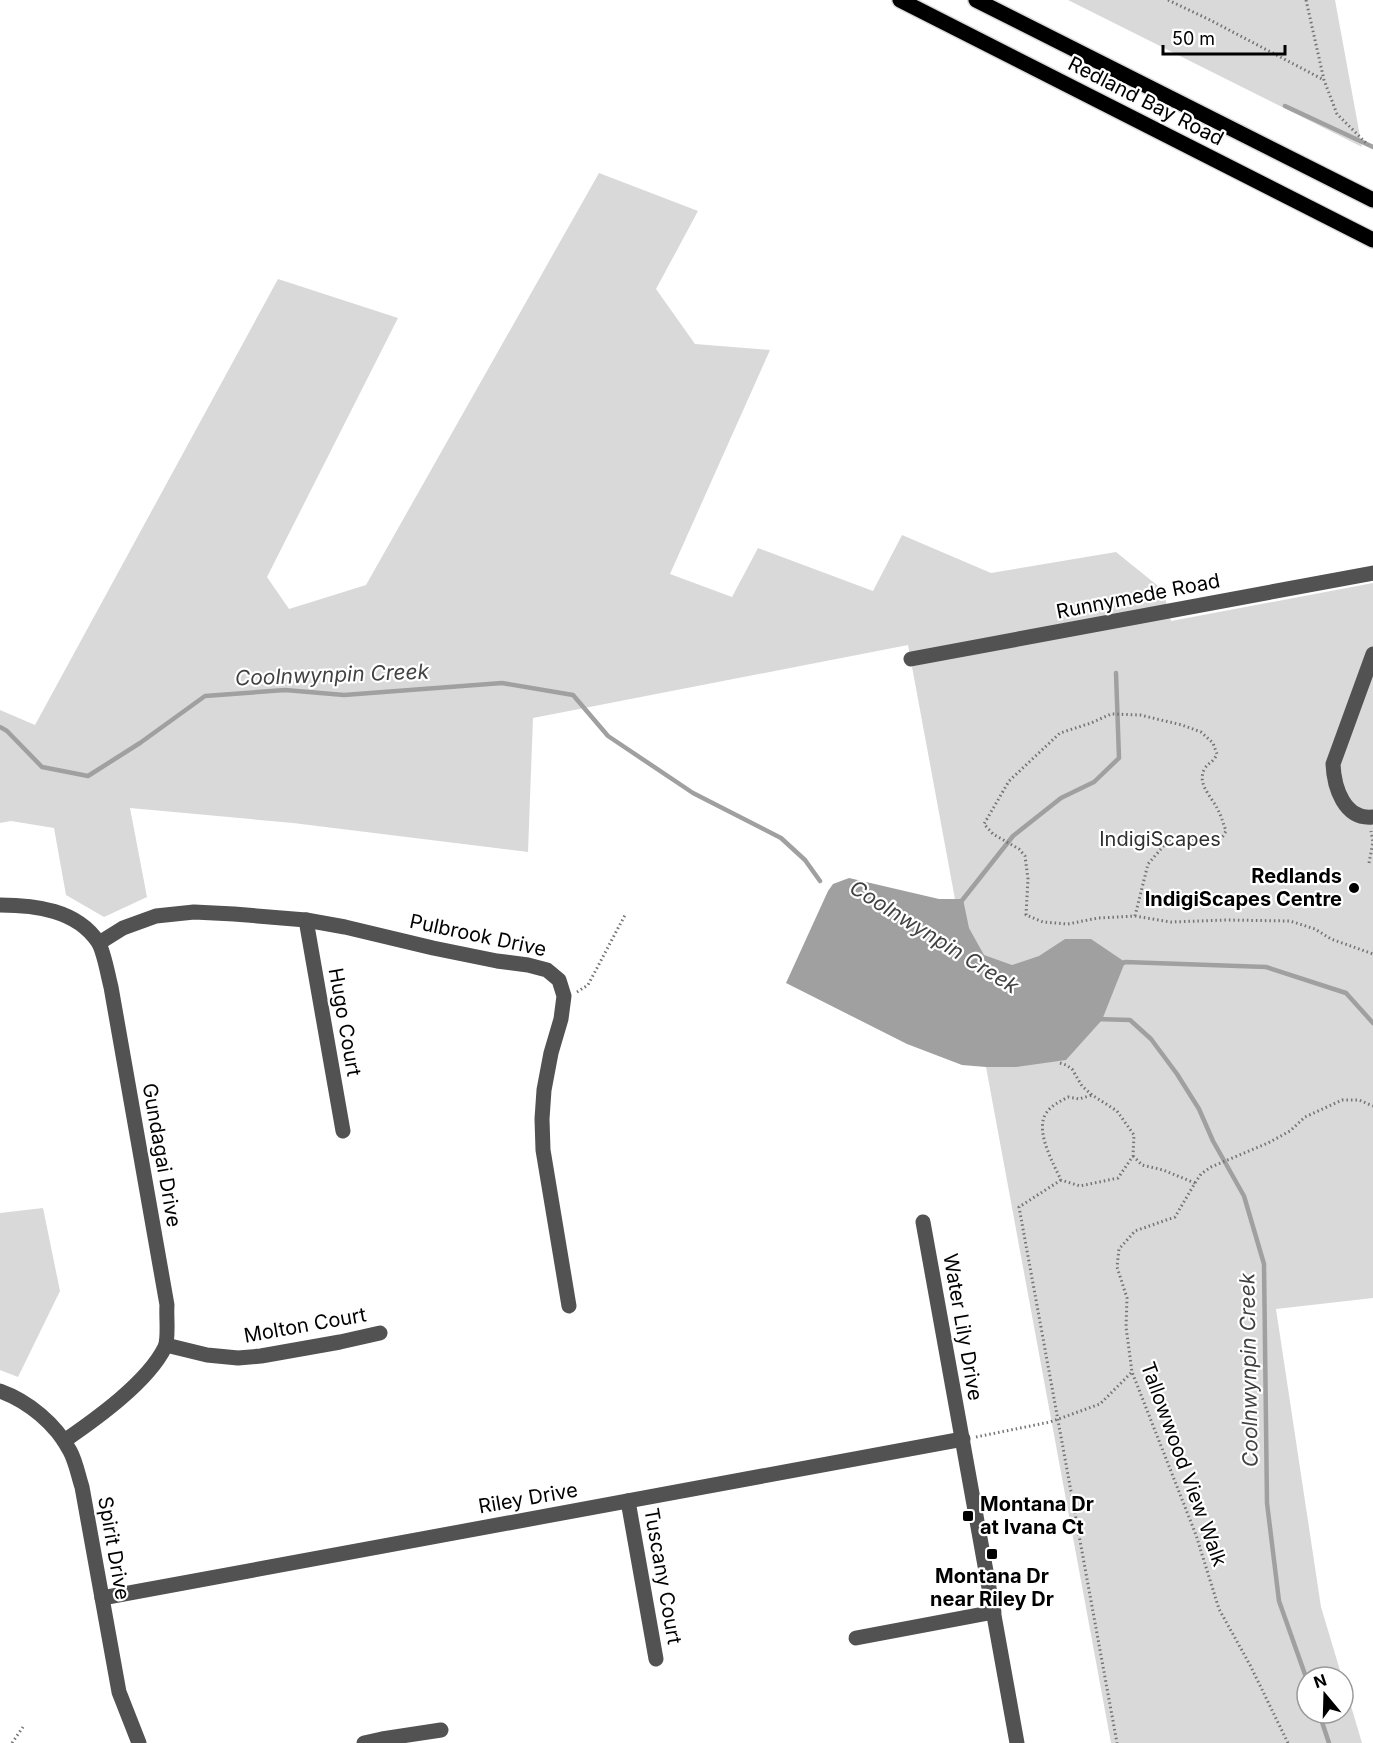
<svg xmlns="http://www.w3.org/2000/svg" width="1373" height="1743" font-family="Inter,sans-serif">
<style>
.green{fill:#d9d9d9}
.water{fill:#a0a0a0}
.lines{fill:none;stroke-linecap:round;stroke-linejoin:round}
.stream{stroke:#a0a0a0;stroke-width:4.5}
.major-casing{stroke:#dbdbdb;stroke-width:18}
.path{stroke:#747474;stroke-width:3;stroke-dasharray:1.5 3;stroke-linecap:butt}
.minor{stroke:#525252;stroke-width:15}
.major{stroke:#000;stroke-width:15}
.poi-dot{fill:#000;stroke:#fff;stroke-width:2}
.labels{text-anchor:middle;stroke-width:4.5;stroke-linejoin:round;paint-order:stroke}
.street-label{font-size:20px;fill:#000;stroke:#fff}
.park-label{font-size:20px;fill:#303030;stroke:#fff}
.poi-label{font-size:20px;font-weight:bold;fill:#000;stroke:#fff;text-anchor:end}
.water-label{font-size:21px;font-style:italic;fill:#414141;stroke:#fff}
</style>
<rect width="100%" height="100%" fill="#fff"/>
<!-- green -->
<g class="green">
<path d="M 1068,0 L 1335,0 L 1362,147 Z"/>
<path d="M 599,173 L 698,211 L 656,289 L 695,344 L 770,350 L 670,574 L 732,597 L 758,548 L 873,591 L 902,535 L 991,573 L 1116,552 L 1163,590 L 1171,621 L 1373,583 L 1373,1298 L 1276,1309 L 1321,1607 L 1342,1677 L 1307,1677 L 1307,1713 L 1343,1713 L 1343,1679 L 1362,1743 L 1111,1743 L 908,645 L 533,718 L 528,852 L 293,823 L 130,808 L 147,897 L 104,917 L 66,895 L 54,828 L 11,821 L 0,823 L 0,710 L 35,725 L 278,279 L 398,318 L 267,577 L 289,609 L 366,585 Z"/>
<path d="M 43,1208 L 60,1291 L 18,1377 L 0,1370 L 0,1213 Z"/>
</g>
<!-- water -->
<path class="water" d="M 849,878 L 939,899 L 963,899 L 969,928 L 984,955 L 1012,965 L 1039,956 L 1065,939 L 1091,939 L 1125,962 L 1102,1020 L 1066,1060 L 1016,1067 L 986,1067 L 962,1065 L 907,1044 L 786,983 L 828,891 L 833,884 Z"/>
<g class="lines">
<!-- stream -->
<g class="stream">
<path d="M 1285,106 L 1373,147"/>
<path d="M 0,727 L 7,731 L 42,767 L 88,776 L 140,743 L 205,696 L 285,690 L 344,695 L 502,683 L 573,695 L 608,736 L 693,793 L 781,838 L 805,860 L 820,881"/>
<path d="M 960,903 L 1013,836 L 1061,798 L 1094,782 L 1119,758 L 1116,673"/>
<path d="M 1120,965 L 1125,962 L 1266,967 L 1346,993 L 1373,1023"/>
<path d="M 1096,1019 L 1130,1020 L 1151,1039 L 1177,1074 L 1199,1109 L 1213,1141 L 1244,1196 L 1264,1264 L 1267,1503 L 1279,1601 L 1307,1680"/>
<path d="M 1319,1713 L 1329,1743"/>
</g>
<defs>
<g id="major">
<path d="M 900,0 L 1373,240"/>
<path d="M 976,0 L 1373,200"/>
</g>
</defs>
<!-- major casing -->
<use href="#major" class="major-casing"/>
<!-- path -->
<g class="path">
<path d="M 1168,0 L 1210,20 L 1324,80"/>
<path d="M 1306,0 L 1324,80 L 1337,114 L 1368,145"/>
<path d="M 1369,863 L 1373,842 L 1371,831"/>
<path d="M 1135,916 L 1148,864 L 1167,842 L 1186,838 L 1217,840 L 1223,836 L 1226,831 C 1223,823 1221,815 1217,808 C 1211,796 1196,783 1205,768 C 1209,762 1213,763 1217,754 L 1213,743 L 1201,732 L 1182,725 L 1140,715 L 1111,714 L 1091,723 L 1060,733 L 1009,781 L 984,824 L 993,834 L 1019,849 L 1025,856 L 1028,879 L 1026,915 L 1043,922 L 1068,924 L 1098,918 L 1135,916 L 1171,922 L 1226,920 L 1290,921 L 1315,929 L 1331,939 L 1373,954"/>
<path d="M 577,992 L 588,985 L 625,915"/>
<path d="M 1060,1063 L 1066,1065 L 1072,1069 L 1082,1086 L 1092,1095 L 1117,1111 L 1134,1135 L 1133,1156 L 1118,1178 L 1080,1186 L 1061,1180 C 1053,1163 1036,1133 1045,1115 C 1050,1106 1059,1102 1068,1097 L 1079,1099 L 1092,1095"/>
<path d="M 1133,1156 L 1142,1165 L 1163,1170 L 1195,1183"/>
<path d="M 1061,1180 L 1019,1207 L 1117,1743"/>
<path d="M 976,1437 L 1050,1422 L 1100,1404 L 1132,1372"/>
<path d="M 12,1743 L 23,1727"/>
<path d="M 1288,1743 L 1250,1665 L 1219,1609 L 1196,1535 L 1132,1372 L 1126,1327 L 1127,1298 L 1117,1267 L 1119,1249 L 1135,1231 L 1175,1217 L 1195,1183 L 1201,1174 L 1211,1167 L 1268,1143 L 1290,1131 L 1305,1117 L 1342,1100 L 1359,1100 L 1373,1106"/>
</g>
<!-- minor -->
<g class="minor">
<path d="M 1373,654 L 1333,764 C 1334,787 1344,820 1373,817"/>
<path d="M 911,659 L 1373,573"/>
<path d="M 0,905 C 35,905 77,910 98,942 C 104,951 108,976 111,987 L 167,1305 C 166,1316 169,1338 165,1347 C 148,1382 96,1419 64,1441"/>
<path d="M 306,920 L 343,1131"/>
<path d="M 99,943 L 123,928 L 156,916 L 194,912 L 234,914 L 306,920 L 345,927 L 433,948 L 497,961 L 528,965 L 547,970 L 559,980 L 564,996 L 561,1019 L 551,1053 L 544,1090 L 542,1119 L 543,1150 L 569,1306"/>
<path d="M 923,1222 L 1017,1743"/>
<path d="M 166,1345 L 207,1355 L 238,1358 L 261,1356 L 340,1342 L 380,1333"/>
<path d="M 0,1391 C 28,1401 56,1424 70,1451 C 76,1462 78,1475 82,1487 L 119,1692 L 139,1743"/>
<path d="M 628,1501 L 656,1659"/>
<path d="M 102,1598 L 963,1439"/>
<path d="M 856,1638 L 994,1612"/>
<path d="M 364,1743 L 382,1739 L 441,1730"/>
</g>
<!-- major -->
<use href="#major" class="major"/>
</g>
<!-- markers -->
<g class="poi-dot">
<circle cx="1354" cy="888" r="6"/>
<rect x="962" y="1510" width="12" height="12" rx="3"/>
<rect x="986" y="1548" width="12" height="12" rx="3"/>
</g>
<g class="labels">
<!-- street labels -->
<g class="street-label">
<text transform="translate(1146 101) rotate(27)" y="7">Redland Bay Road</text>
<text transform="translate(1138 596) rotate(-11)" y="7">Runnymede Road</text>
<text transform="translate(478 935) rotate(12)" y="7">Pulbrook Drive</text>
<text transform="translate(345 1022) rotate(80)" y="7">Hugo Court</text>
<text transform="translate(162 1155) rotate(80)" y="7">Gundagai Drive</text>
<text transform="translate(305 1325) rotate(-10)" y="7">Molton Court</text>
<text transform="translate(963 1327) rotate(80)" y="7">Water Lily Drive</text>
<text transform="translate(1184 1464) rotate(70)" y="7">Tallowwood View Walk</text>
<text transform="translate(528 1498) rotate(-10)" y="7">Riley Drive</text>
<text transform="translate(114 1548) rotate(80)" y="7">Spirit Drive</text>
<text transform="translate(663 1576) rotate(80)" y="7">Tuscany Court</text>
</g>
<!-- park labels -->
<g class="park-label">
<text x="1160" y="846">IndigiScapes</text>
</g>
<!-- poi labels -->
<g class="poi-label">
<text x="1342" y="883">Redlands<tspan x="1342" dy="23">IndigiScapes Centre</tspan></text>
<text x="980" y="1511" text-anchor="start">Montana Dr<tspan x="980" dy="23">at Ivana Ct</tspan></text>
<text x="992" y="1583" text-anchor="middle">Montana Dr<tspan x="992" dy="23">near Riley Dr</tspan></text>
</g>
<!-- water labels -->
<g class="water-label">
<text transform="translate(332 675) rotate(-2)" y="7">Coolnwynpin Creek</text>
<text transform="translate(934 937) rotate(32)" y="7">Coolnwynpin Creek</text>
<text transform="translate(1249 1370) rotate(-91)" y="7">Coolnwynpin Creek</text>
</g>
</g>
<!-- north arrow -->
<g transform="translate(1325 1695) rotate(341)"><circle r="28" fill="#ffffff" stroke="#999999" stroke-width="1.5"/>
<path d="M0-4.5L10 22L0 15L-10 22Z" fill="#000000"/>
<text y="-9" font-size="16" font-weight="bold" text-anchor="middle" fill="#000000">N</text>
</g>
<!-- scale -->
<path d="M1163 45v9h122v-9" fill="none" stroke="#000000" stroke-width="3"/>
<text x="1172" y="45" font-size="18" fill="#000000" stroke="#ffffff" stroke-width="4.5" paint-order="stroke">50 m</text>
</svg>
